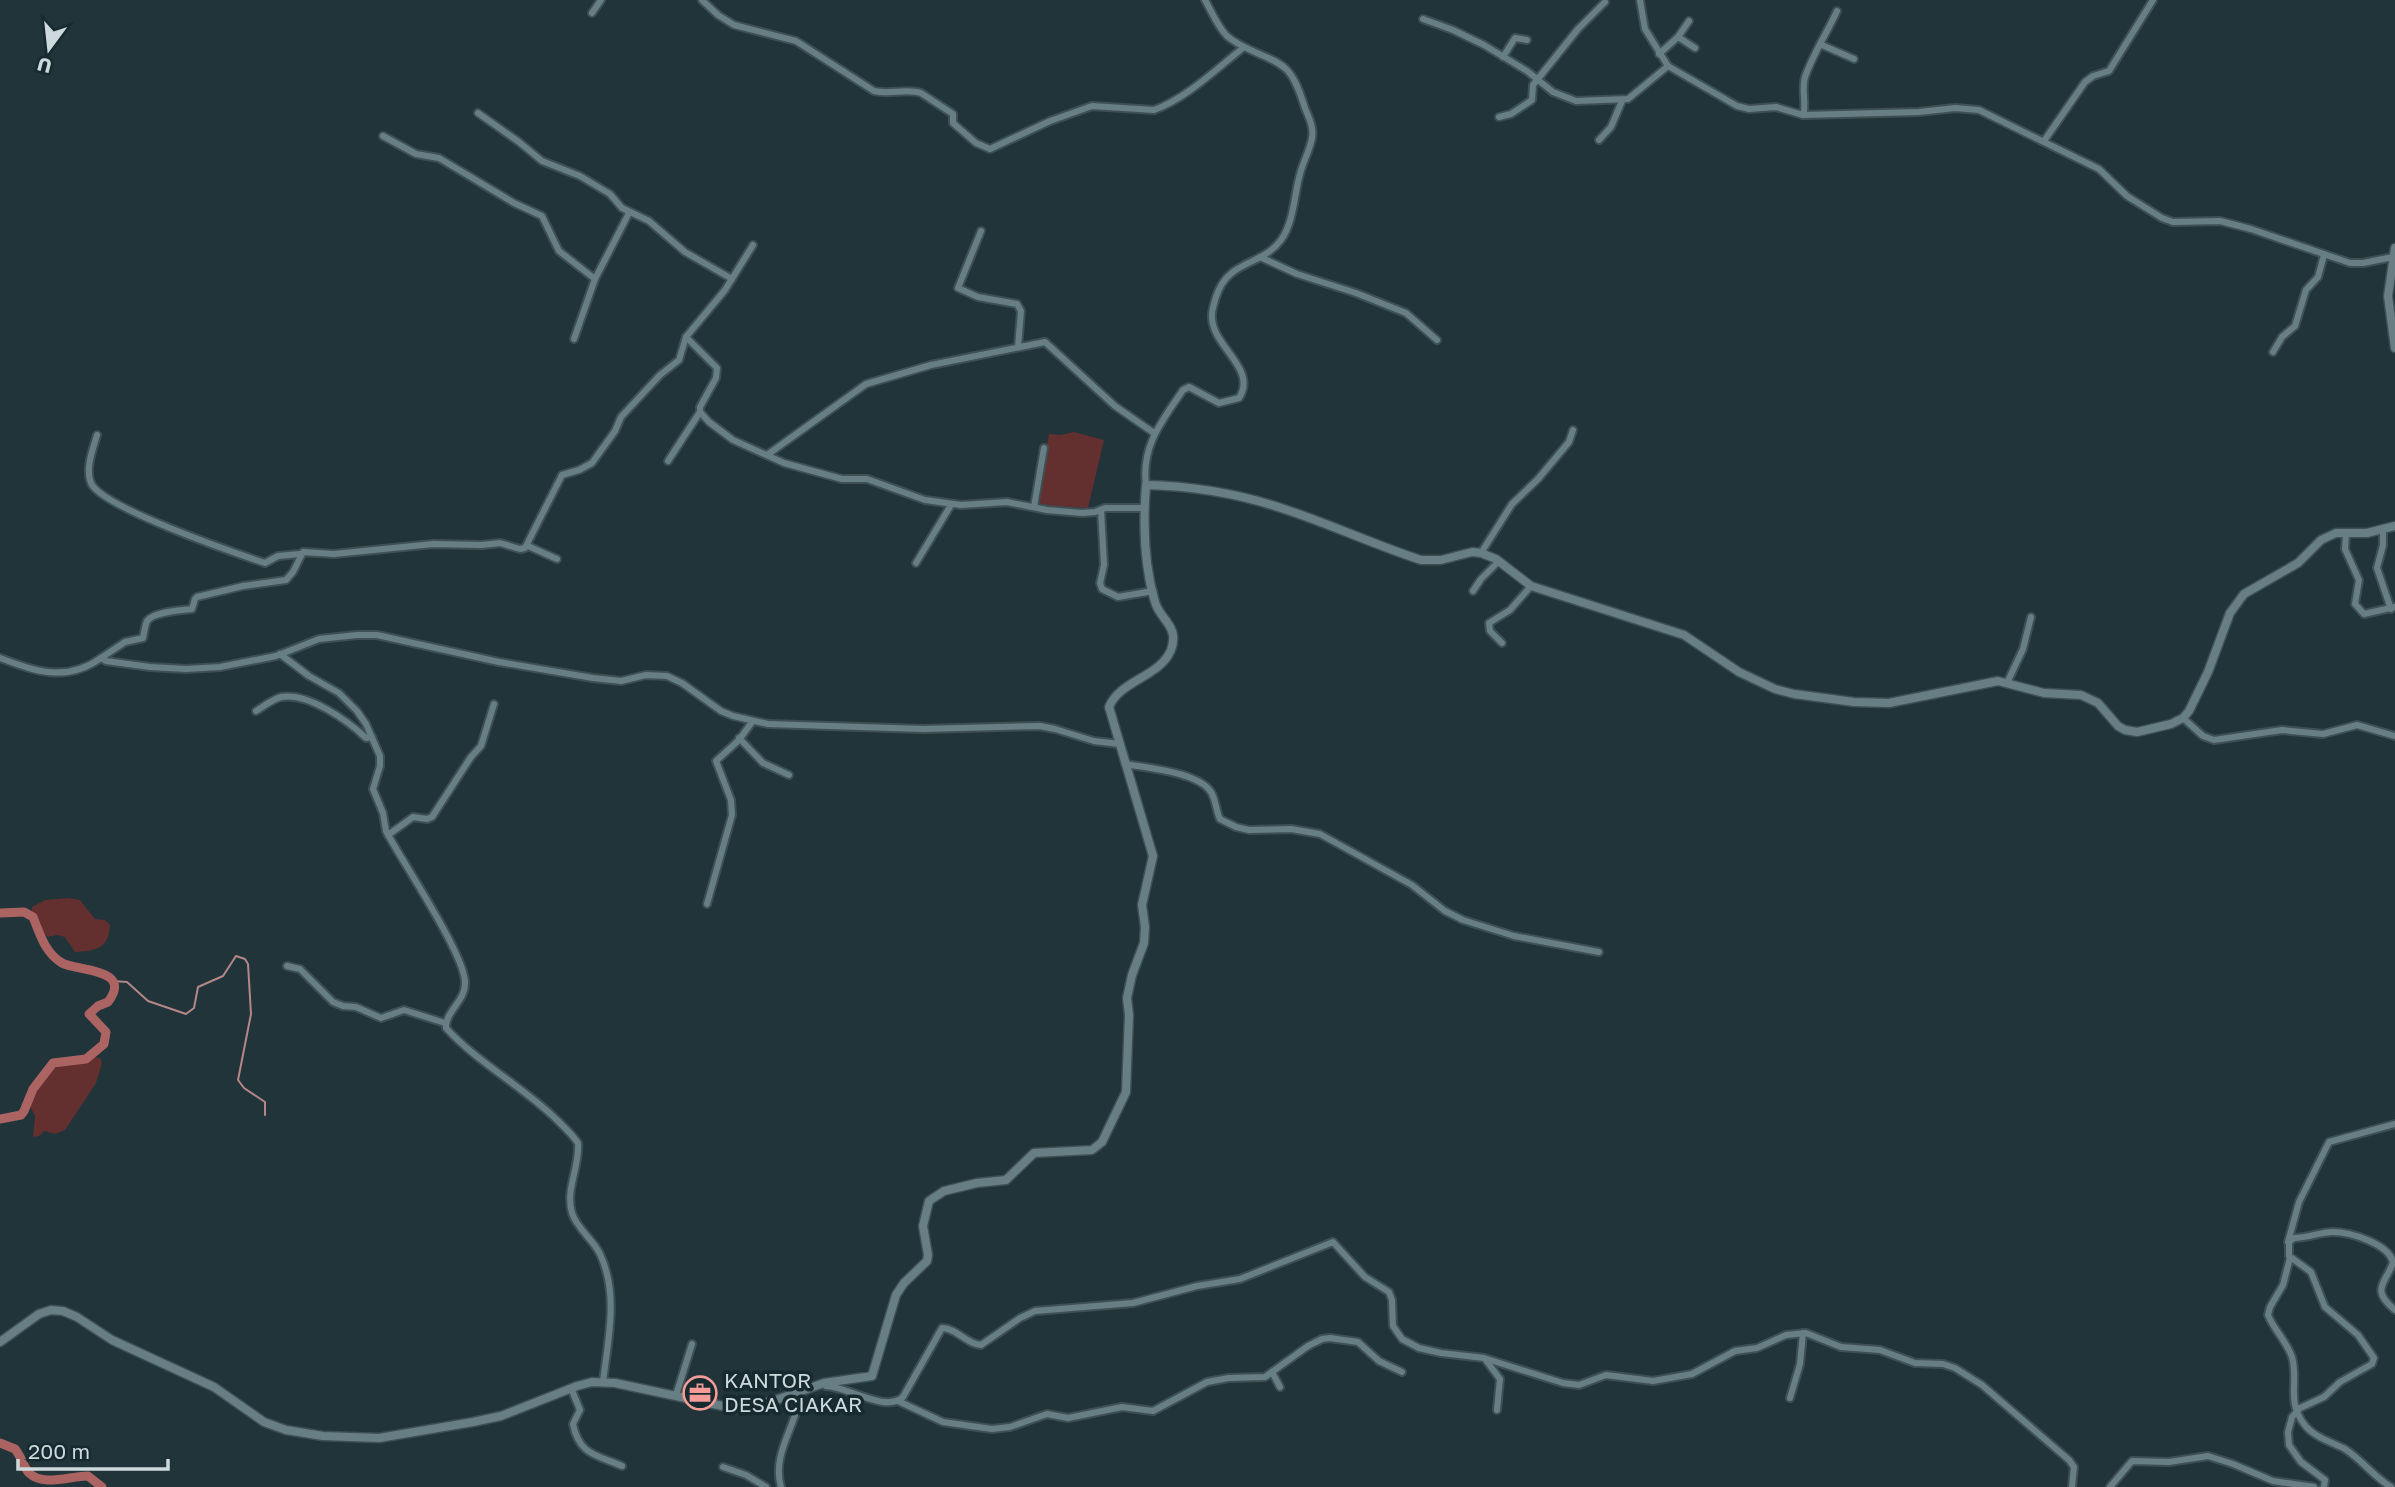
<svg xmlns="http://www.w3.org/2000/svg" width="2395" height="1487" font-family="'Golos Text',sans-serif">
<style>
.green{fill:#632f2f}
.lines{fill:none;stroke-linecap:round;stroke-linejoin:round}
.stream{stroke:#b58787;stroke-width:2}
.river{stroke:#ab6462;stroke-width:9}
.street-casing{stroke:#3e5055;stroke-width:10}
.secondary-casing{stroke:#3e5055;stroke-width:11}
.street{stroke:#687e85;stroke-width:6}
.secondary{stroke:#687e85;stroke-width:8}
.labels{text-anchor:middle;stroke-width:7;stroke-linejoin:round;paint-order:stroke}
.poi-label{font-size:21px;fill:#cdd9dc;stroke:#162a2f;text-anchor:start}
</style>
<rect width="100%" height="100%" fill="#20343a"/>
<!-- green -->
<g class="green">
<path d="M 1074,432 L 1104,440 L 1088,508 L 1036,505 L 1049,434 L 1060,435 Z"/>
<path d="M 69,898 L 80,900 L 95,919 L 105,920 L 110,925 C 109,949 95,951 75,952 L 65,937 L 57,935 L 48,937 L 43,933 L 39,919 L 32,912 L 32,907 L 45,900 Z"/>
<path d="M 94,1057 L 100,1058 L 102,1063 L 96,1083 L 65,1130 L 55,1134 L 44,1131 L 39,1136 L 33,1137 L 35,1116 L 30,1106 L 30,1091 L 34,1080 L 53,1064 L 67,1062 L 81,1064 Z"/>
</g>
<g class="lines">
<!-- stream -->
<path class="stream" d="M 112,981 L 127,982 L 148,1001 L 186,1014 L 194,1008 L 198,987 L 223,976 L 236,956 L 245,959 L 248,964 L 251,1014 L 238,1080 L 244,1088 L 265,1102 L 265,1115"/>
<!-- river -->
<g class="river">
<path d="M 0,913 L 24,912 L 33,917 C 40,934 45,953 62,963 C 76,971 134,968 108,1002 L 98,1006 L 89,1014 L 106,1032 L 104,1044 L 86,1059 L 53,1063 L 33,1089 L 24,1111 L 21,1115 L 0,1119"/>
<path d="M 0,1443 L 15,1449 C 21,1456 23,1466 29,1473 C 44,1487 69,1476 88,1476 L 102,1487"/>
</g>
<defs>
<g id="street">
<path d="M 702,0 L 718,15 L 734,25 L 796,41 L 874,91 C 890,95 906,88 921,93 L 953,114 L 953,123 L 976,143 L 990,149 L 1050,121 L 1092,106 L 1154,110 C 1187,98 1216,69 1243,48"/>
<path d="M 1640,0 L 1645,29 L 1668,66 L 1737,106 L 1749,109 L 1776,107 L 1803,115 L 1919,112 L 1955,108 L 1979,110 L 2099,169 L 2127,196 L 2162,218 L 2173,222 L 2220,221 L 2251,229 L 2350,263 L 2363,263 L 2393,257"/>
<path d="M 592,13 L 601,0"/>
<path d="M 1423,19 L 1453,30 L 1484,45 L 1527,71 L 1553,92 L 1576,101 L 1628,99 L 1668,66"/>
<path d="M 1678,37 L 1689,21"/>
<path d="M 1822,45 L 1854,59"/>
<path d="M 1659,54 L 1678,37 L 1695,48"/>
<path d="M 1503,57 L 1515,38 L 1527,40"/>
<path d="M 478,113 L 519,142 L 542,161 L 580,176 L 610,194 L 622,208 L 649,221 L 685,252 L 732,279"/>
<path d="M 1803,115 C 1807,105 1801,90 1805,77 C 1813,54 1827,33 1837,11"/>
<path d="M 1499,117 L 1511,114 L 1532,100 L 1533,85 L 1578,29 L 1605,2"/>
<path d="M 383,136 L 416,154 L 439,158 L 514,203 L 542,216 L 559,251 L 595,279"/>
<path d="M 1599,140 L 1611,127 L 1622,101"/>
<path d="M 2044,141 L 2085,82 L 2093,76 L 2109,71 L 2153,0"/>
<path d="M 981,231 L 958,288 L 978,297 L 1017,304 L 1021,311 L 1018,347"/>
<path d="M 1260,257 L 1297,274 L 1356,293 L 1406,313 L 1437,340"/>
<path d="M 686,337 L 717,368 L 716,378 L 700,407 L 700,412 L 709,422 L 733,440 L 784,463 L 842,479 L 867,479 L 925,500 L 961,505 L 1007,502 L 1047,510 L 1082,513 L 1095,512 L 1105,508 L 1144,508"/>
<path d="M 574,339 L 595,279 L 629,213"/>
<path d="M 2273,352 L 2282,337 L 2295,326 L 2306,290 L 2318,277 L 2324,255"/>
<path d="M 97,435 C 93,449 85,469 91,483 C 101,507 235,553 265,563 L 278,556 L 300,554"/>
<path d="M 767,455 L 866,384 L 931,365 L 1045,342 L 1115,406 L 1154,433"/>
<path d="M 668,461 L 700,412"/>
<path d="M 1146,485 C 1141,446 1162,421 1183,390 L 1189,387 L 1219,403 L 1239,398 C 1258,369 1213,347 1212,318 C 1211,312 1214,304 1216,297 C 1228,259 1261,267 1281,240 C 1294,222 1294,195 1300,174 C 1303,162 1310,150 1312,138 C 1314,127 1309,118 1305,108 C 1301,96 1296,79 1287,70 C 1274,56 1245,52 1227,36 C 1217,26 1212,12 1205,0"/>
<path d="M 1034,507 L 1044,448"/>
<path d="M 1101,510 L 1104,565 L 1100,583 L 1102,589 L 1118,597 L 1153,591"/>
<path d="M 2383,531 L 2383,545 L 2377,568 L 2391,609"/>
<path d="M 2346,533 L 2345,549 L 2359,580 L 2355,604 L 2364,614 L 2395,607"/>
<path d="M 528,546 L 557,559"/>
<path d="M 1481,553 L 1512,504 L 1538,479 L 1569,442 L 1573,430"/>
<path d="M 916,563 L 951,505"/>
<path d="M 1473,591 L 1481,579 L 1499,561"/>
<path d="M 1502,643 L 1490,631 L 1489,623 L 1510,610 L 1531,586"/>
<path d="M 280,654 L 309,676 L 339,693 L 357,711 L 366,724 L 380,756 L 380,766 L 373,789 L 383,813 L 386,831 C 401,860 467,957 465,984 C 465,1001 445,1012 446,1028 C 478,1063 522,1086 556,1119 C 564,1127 572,1134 578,1143 C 580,1167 565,1189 572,1213 C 577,1229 593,1239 600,1254 C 619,1294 608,1340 603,1382"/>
<path d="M 0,658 C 35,671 66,683 101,658 L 106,661 L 150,667 L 186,669 L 220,667 L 276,656 L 319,639 L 357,635 L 377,635 L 499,662 L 593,678 L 621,681 L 646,675 L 667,676 L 682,683 L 721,711 L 733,716 L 768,724 L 923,729 L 1040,726 L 1055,729 L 1094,741 L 1120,744"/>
<path d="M 101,658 L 125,642 L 143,638 C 144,634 145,625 147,621 C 153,612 181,610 192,609 L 195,599 L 197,597 L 243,586 L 286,580 L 293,572 L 303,552 L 334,554 L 433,544 L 482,545 L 500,543 L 520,549 L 525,548 L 562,475 L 579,470 L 592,463 L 615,431 L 621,417 L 660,375 L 679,360 L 686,337 L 725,290 L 753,245"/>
<path d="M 2007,683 L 2023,649 L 2031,617"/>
<path d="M 256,711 C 264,706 273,699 281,697 C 308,692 348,721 366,738 L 372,737"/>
<path d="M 2183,718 L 2203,736 L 2214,740 L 2282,730 L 2323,734 L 2357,725 L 2395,736"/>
<path d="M 739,738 L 763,763 L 789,775"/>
<path d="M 1125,764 C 1147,768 1198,772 1211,792 C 1216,800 1216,811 1220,819 L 1236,827 L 1249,830 L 1291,829 L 1320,834 L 1412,885 L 1445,911 L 1463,920 L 1514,936 L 1599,952"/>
<path d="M 388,835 L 413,817 L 427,819 L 432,817 L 471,757 L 481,746 L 494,704"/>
<path d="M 707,904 L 732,815 L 731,800 L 716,761 L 739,740 L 752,722"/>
<path d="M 287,966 L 300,969 L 333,1002 L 343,1006 L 356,1007 L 381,1018 L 404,1010 L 445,1023"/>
<path d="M 2288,1242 L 2299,1202 L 2329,1142 L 2395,1124"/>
<path d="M 2290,1258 L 2283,1285 L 2270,1307 L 2268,1315 C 2274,1330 2286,1340 2292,1357 C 2299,1383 2286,1400 2304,1424 C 2313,1437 2332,1442 2345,1449 C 2362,1460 2374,1477 2391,1487"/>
<path d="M 1485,1359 L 1500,1379 L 1497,1410"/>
<path d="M 1272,1372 L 1280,1387"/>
<path d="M 826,1386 C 849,1387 886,1413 903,1397 L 942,1328 C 957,1328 966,1344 981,1345 L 1020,1318 L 1035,1311 L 1133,1303 L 1197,1286 L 1240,1279 L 1333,1242 L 1365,1277 L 1389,1292 L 1392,1300 L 1393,1326 L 1402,1339 L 1419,1348 L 1441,1353 L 1484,1358 L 1563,1383 L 1579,1385 L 1606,1375 L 1653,1381 L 1692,1374 L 1735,1351 L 1757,1348 L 1786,1335 L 1806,1333 L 1841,1347 L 1880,1350 L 1915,1363 L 1943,1364 L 1955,1368 L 1982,1385 L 2069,1460 L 2074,1467 L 2072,1487"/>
<path d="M 571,1388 L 580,1410 L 573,1424 C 579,1455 597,1455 622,1466"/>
<path d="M 676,1395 L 692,1344"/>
<path d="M 1790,1398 L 1800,1364 L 1803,1333"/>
<path d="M 898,1401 L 943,1422 L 992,1429 L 1010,1427 L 1047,1414 L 1068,1418 L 1122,1407 L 1153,1411 L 1207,1382 L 1229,1378 L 1265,1377 L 1308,1346 L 1322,1339 L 1330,1338 L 1358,1342 L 1379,1361 L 1402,1372"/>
<path d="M 723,1467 L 746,1475 L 766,1487"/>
<path d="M 781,1487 C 771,1453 798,1424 801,1391"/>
<path d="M 2110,1487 L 2132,1461 L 2169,1462 L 2208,1456 L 2233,1464 L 2273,1481 L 2314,1487"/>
<path d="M 2324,1487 L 2325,1480 L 2301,1462 L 2289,1445 L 2288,1432 L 2292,1417 L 2300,1408 L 2324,1397 L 2340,1382 L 2372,1364 L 2374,1358 L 2358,1335 L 2325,1307 L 2311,1272 L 2289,1256 L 2289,1242 L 2294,1238 C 2308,1238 2320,1232 2333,1232 C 2350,1232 2390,1244 2393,1263 C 2384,1285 2371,1290 2395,1310"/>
</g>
<g id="secondary">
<path d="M 2395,248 L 2388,296 L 2395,348"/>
<path d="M 0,1342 L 39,1314 L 51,1310 L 63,1311 L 77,1317 L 112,1340 L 214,1387 L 264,1422 L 286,1430 L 323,1436 L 379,1438 L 473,1422 L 501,1416 L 577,1386 L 592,1382 L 615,1383 L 737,1409 L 773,1401 L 824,1383 L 872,1376 L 896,1295 L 904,1283 L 927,1261 L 928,1255 L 923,1226 L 929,1201 L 944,1191 L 977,1183 L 1006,1180 L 1034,1153 L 1092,1150 L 1102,1142 L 1126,1092 L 1129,1015 L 1127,998 L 1132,975 L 1144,943 L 1145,927 L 1142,905 L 1153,856 L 1109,707 C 1120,680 1160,677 1171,650 C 1180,626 1160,620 1155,602 C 1144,565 1143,523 1146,485 C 1192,486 1240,494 1284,509 C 1330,524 1375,545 1421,560 L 1441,560 L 1472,552 L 1481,553 L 1496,559 L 1531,586 L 1684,635 L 1739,672 L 1775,689 L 1794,694 L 1854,702 L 1889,703 L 1998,681 L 2044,693 L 2081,695 L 2098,703 L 2118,726 L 2125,730 L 2137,732 L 2171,724 L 2183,718 L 2189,711 L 2208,672 L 2230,613 L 2244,594 L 2298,563 L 2321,540 L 2336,533 L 2367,533 L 2395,526"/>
</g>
</defs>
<!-- street casing -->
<use href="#street" class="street-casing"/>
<!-- secondary casing -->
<use href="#secondary" class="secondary-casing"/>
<!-- street -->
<use href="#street" class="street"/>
<!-- secondary -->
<use href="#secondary" class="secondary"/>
</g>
<!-- icons -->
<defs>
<symbol id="office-ring" viewBox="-11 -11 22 22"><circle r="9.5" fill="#162a2f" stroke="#f59b98" stroke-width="1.5"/><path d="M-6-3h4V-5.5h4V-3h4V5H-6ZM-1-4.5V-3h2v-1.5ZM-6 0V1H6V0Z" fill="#f59b98"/></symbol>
</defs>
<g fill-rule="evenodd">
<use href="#office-ring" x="681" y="1374" width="38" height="38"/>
</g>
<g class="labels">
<!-- poi labels -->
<g class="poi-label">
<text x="724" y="1388">KANTOR<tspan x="724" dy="24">DESA CIAKAR</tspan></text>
</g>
</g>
<!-- north arrow -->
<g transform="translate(49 49) rotate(195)" stroke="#162a2f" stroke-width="5" paint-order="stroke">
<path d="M0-5L12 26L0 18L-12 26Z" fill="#cdd9dc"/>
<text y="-10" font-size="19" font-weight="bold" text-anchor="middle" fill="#cdd9dc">U</text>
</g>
<!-- scale -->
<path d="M18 1459v10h150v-10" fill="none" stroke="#cdd9dc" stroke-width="3.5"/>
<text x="28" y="1459" font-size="21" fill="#cdd9dc" stroke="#162a2f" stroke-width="5" paint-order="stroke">200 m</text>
</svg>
